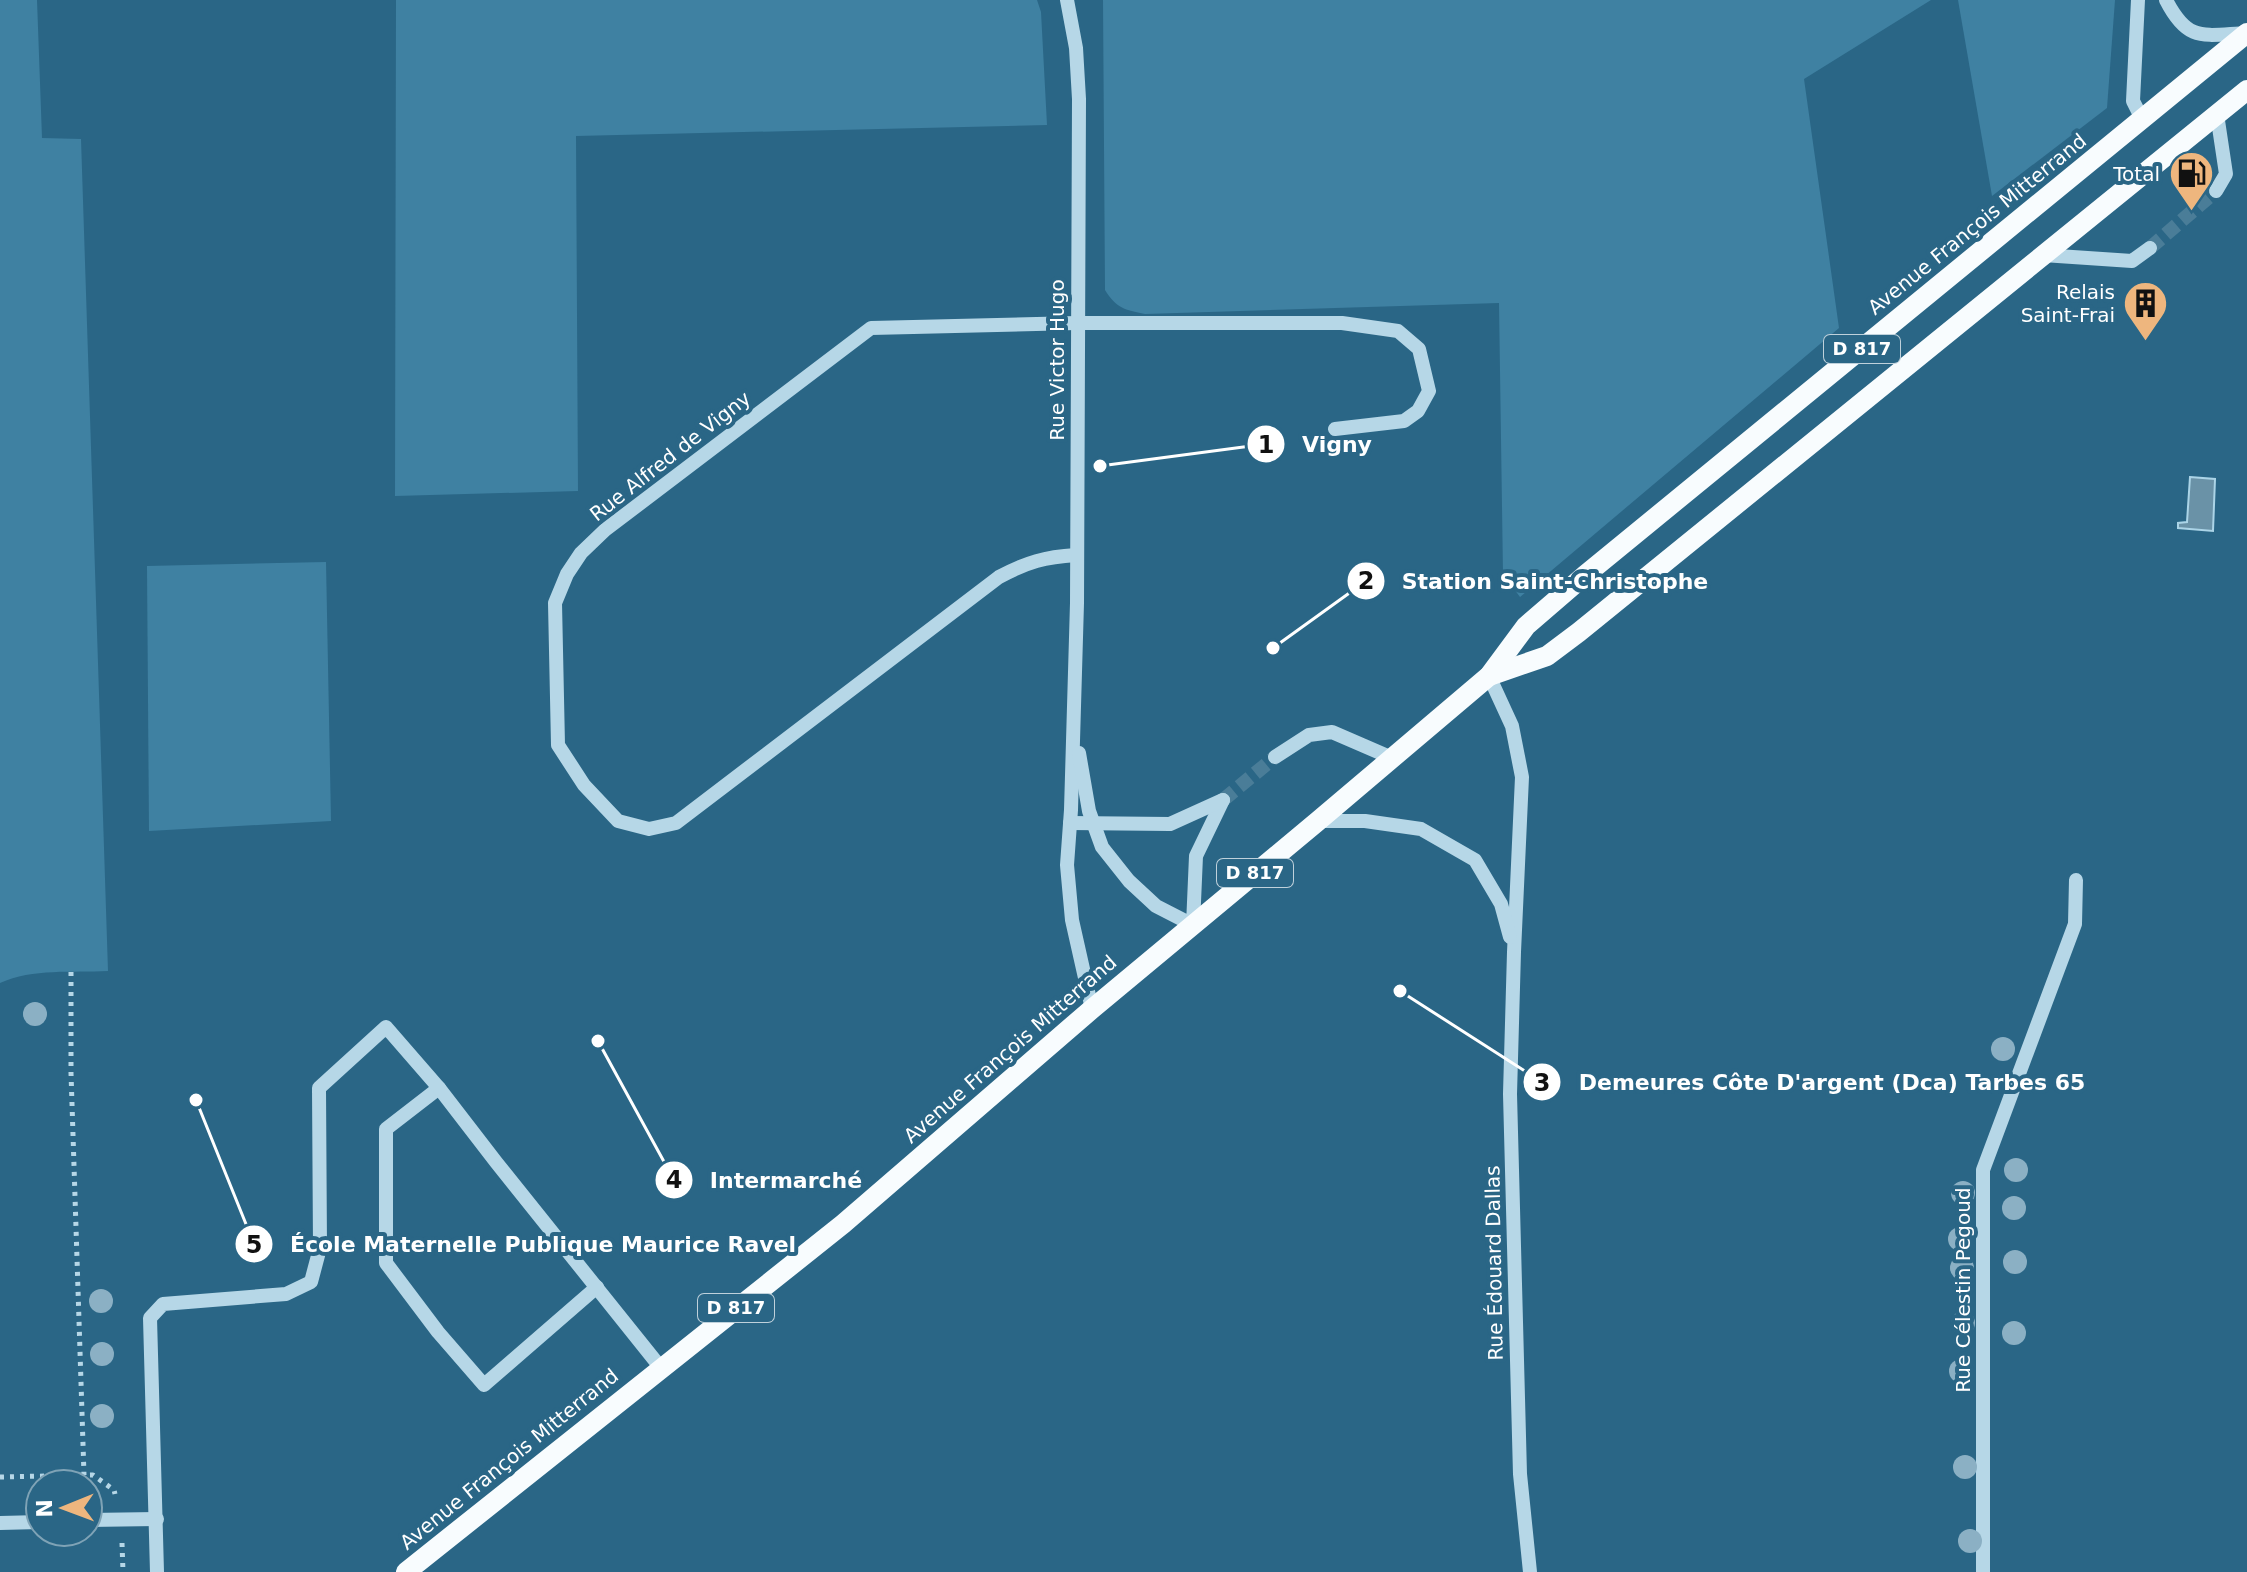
<svg xmlns="http://www.w3.org/2000/svg" width="2247" height="1572" font-family="'DejaVu Sans',sans-serif">
<style>
.green{fill:#3f81a2}
.water{fill:#6a92a7;stroke:#abd4e7;stroke-width:2}
.lines{fill:none;stroke-linecap:round;stroke-linejoin:round}
.minor-tunnel{stroke:#4a7d98;stroke-width:14;stroke-dasharray:14 7;stroke-linecap:butt}
.path{stroke:#b6d7e7;stroke-width:5;stroke-dasharray:4 6;stroke-linecap:butt}
.minor{stroke:#b6d7e7;stroke-width:14}
.major{stroke:#f8fcfe;stroke-width:20}
.tree{fill:#8bb0c4}
.labels{text-anchor:middle;stroke-width:8;stroke-linejoin:round;paint-order:stroke}
.shield{fill:#2a6686;stroke:#bfd1db;stroke-width:2}
.shield-label{font-size:18px;font-weight:bold;fill:#fff}
.poi-label{font-size:20px;fill:#fff;stroke:#2a6686;text-anchor:end}
.street-label{font-size:20px;fill:#fff;stroke:#2a6686}
.leader{fill:none;stroke:#fff;stroke-width:3}
.callout-dot{fill:#fff;stroke:#2a6686;stroke-width:3}
.mark-label{font-size:24px;text-anchor:middle;font-weight:bold;fill:#111}
.callout-label{font-size:22px;text-anchor:middle;font-weight:bold;fill:#fff;stroke:#2a6686;stroke-width:8;stroke-linejoin:round;paint-order:stroke}
</style>
<rect width="100%" height="100%" fill="#2a6686"/>
<!-- green -->
<g class="green">
<path d="M 0,0 L 37,0 L 42,138 L 81,139 L 108,971 C 72,973 33,968 0,983 Z"/>
<path d="M 396,0 L 1037,0 L 1041,12 L 1047,125 L 576,136 L 578,491 L 395,496 Z"/>
<path d="M 1103,0 L 1931,0 L 1804,79 L 1839,328 L 1520,597 L 1503,574 L 1499,303 L 1145,314 C 1125,310 1116,308 1105,290 Z"/>
<path d="M 1958,0 L 2115,0 L 2107,108 L 1992,196 Z"/>
<path d="M 326,562 L 331,821 L 149,831 L 147,566 Z"/>
</g>
<!-- water -->
<path class="water" d="M 2190,477 L 2215,479 L 2213,531 L 2178,528 L 2178,523 L 2187,522 Z"/>
<g class="lines">
<!-- minor-tunnel -->
<g class="minor-tunnel">
<path d="M 2150,248 L 2216,191"/>
<path d="M 1223,800 L 1275,757"/>
</g>
<!-- path -->
<g class="path">
<path d="M 71,972 L 71,1073 L 84,1475"/>
<path d="M 0,1477 L 93,1475 L 114,1490 L 115,1494"/>
<path d="M 122,1543 L 123,1572"/>
</g>
<!-- minor -->
<g class="minor">
<path d="M 1067,0 L 1076,48 L 1079,99 L 1077,603 L 1071,810 L 1067,865 L 1072,920 L 1092,1009"/>
<path d="M 2138,0 L 2133,101 L 2142,119"/>
<path d="M 2166,0 C 2188,43 2203,35 2247,33"/>
<path d="M 2216,191 L 2226,174 L 2217,114"/>
<path d="M 2043,255 L 2132,261 L 2150,248"/>
<path d="M 1076,555 C 1045,557 1027,562 999,577 L 676,823 L 649,829 L 618,821 L 584,785 L 558,745 L 555,603 L 567,574 L 581,553 L 605,530 L 871,328 L 1077,323 L 1342,323 L 1398,331 L 1419,349 L 1429,391 L 1418,411 L 1404,421 L 1335,429"/>
<path d="M 1489,676 L 1512,726 L 1522,777 L 1514,952 L 1510,1094 L 1520,1474 L 1530,1572"/>
<path d="M 1079,753 L 1089,811 L 1102,847 L 1129,881 L 1156,906 L 1193,925 L 1196,856 L 1223,800"/>
<path d="M 1275,757 L 1309,735 L 1332,732 L 1392,758"/>
<path d="M 1318,821 L 1365,821 L 1421,829 L 1475,860 L 1501,904 L 1510,937"/>
<path d="M 1070,823 L 1170,824 L 1223,800"/>
<path d="M 439,1088 L 386,1129 L 386,1263 L 438,1332 L 484,1385 L 597,1287"/>
<path d="M 88,1520 L 157,1519"/>
<path d="M 0,1523 L 40,1522"/>
<path d="M 157,1572 L 150,1318 L 163,1304 L 286,1294 L 311,1282 L 320,1248 L 319,1088 L 386,1027 L 439,1088 L 496,1162 L 661,1368"/>
<path d="M 1983,1572 L 1983,1170 L 2075,924 L 2076,880"/>
</g>
<!-- major -->
<g class="major">
<path d="M 1489,676 L 1547,656 L 1579,632 L 2247,90"/>
<path d="M 406,1572 L 843,1224 L 1092,1009 L 1318,821 L 1489,676 L 1526,626 L 1584,576 L 2247,33"/>
</g>
</g>
<!-- trees -->
<g class="tree">
<circle cx="35" cy="1014" r="12"/>
<circle cx="2003" cy="1049" r="12"/>
<circle cx="2016" cy="1170" r="12"/>
<circle cx="1963" cy="1193" r="12"/>
<circle cx="2014" cy="1208" r="12"/>
<circle cx="1960" cy="1239" r="12"/>
<circle cx="2015" cy="1262" r="12"/>
<circle cx="1962" cy="1268" r="12"/>
<circle cx="101" cy="1301" r="12"/>
<circle cx="1963" cy="1323" r="12"/>
<circle cx="2014" cy="1333" r="12"/>
<circle cx="102" cy="1354" r="12"/>
<circle cx="1961" cy="1371" r="12"/>
<circle cx="102" cy="1416" r="12"/>
<circle cx="1965" cy="1467" r="12"/>
<circle cx="1970" cy="1541" r="12"/>
</g>
<!-- icons -->
<defs>
<symbol id="fuel-pin" viewBox="-11 -11 22 30"><path d="M0 17L-7.5 6A9.5 9.5 0 1 1 7.5 6Z" fill="#eeb67e" stroke="#2a6686"/><path d="M-5.5-6h7V0h2V4h1.3V-2.5L3-4.5l.8-.8L6-3V5H2.5V1h-1V6h-7ZM-4.2-4.7v3.2H.2V-4.7Z" fill="#111"/></symbol>
<symbol id="building-pin" viewBox="-11 -11 22 30"><path d="M0 17L-7.5 6A9.5 9.5 0 1 1 7.5 6Z" fill="#eeb67e" stroke="#2a6686"/><path d="M-4-6H4V6H1V3H-1V6H-4ZM-2.5-4.3h1.7v1.8h-1.7ZM.8-4.3h1.7v1.8H.8ZM-2.5-1h1.7V.8h-1.7ZM.8-1h1.7V.8H.8Z" fill="#111"/></symbol>
</defs>
<g fill-rule="evenodd">
<use href="#fuel-pin" x="2166" y="148" width="51" height="69"/>
<use href="#building-pin" x="2120" y="278" width="51" height="69"/>
</g>
<g class="labels">
<!-- shield labels -->
<g class="shield">
<rect x="1824" y="335" width="76" height="28" rx="6"/>
<rect x="1217" y="859" width="76" height="28" rx="6"/>
<rect x="698" y="1294" width="76" height="28" rx="6"/>
</g>
<g class="shield-label">
<text x="1862" y="355">D 817</text>
<text x="1255" y="879">D 817</text>
<text x="736" y="1314">D 817</text>
</g>
<!-- poi labels -->
<g class="poi-label">
<text x="2160" y="181">Total</text>
<text x="2115" y="299">Relais<tspan x="2115" dy="23">Saint-Frai</tspan></text>
</g>
<!-- street labels -->
<g class="street-label">
<text transform="translate(1977 224) rotate(-39)" y="7">Avenue François Mitterrand</text>
<text transform="translate(1057 360) rotate(-90)" y="7">Rue Victor Hugo</text>
<text transform="translate(670 456) rotate(-38)" y="7">Rue Alfred de Vigny</text>
<text transform="translate(1010 1049) rotate(-41)" y="7">Avenue François Mitterrand</text>
<text transform="translate(1494 1263) rotate(-91)" y="7">Rue Édouard Dallas</text>
<text transform="translate(1963 1290) rotate(-90)" y="7">Rue Célestin Pegoud</text>
<text transform="translate(509 1459) rotate(-39)" y="7">Avenue François Mitterrand</text>
</g>
</g>
<!-- callouts -->
<path class="leader" d="M1100 466L1266 444M1273 648L1366 581M1400 991L1542 1082M598 1041L674 1180M196 1100L254 1244"/>
<g class="callout-dot">
<circle cx="1100" cy="466" r="8"/>
<circle cx="1273" cy="648" r="8"/>
<circle cx="1400" cy="991" r="8"/>
<circle cx="598" cy="1041" r="8"/>
<circle cx="196" cy="1100" r="8"/>
<circle cx="1266" cy="444" r="20"/>
<circle cx="1366" cy="581" r="20"/>
<circle cx="1542" cy="1082" r="20"/>
<circle cx="674" cy="1180" r="20"/>
<circle cx="254" cy="1244" r="20"/>
</g>
<g class="mark-label">
<text x="1266" y="453">1</text>
<text x="1366" y="589">2</text>
<text x="1542" y="1091">3</text>
<text x="674" y="1188">4</text>
<text x="254" y="1253">5</text>
</g>
<g class="callout-label">
<text x="1337" y="452">Vigny</text>
<text x="1555" y="589">Station Saint-Christophe</text>
<text x="1832" y="1090">Demeures Côte D'argent (Dca) Tarbes 65</text>
<text x="786" y="1188">Intermarché</text>
<text x="543" y="1252">École Maternelle Publique Maurice Ravel</text>
</g>
<!-- north arrow -->
<g transform="translate(64 1508) rotate(269)"><circle r="38" fill="#2a6686" stroke="#7fa3b6" stroke-width="2"/>
<path d="M0-6L14 30L0 20L-14 30Z" fill="#eeb67e"/>
<text y="-12" font-size="22" font-weight="bold" text-anchor="middle" fill="#ffffff">N</text>
</g>
</svg>
